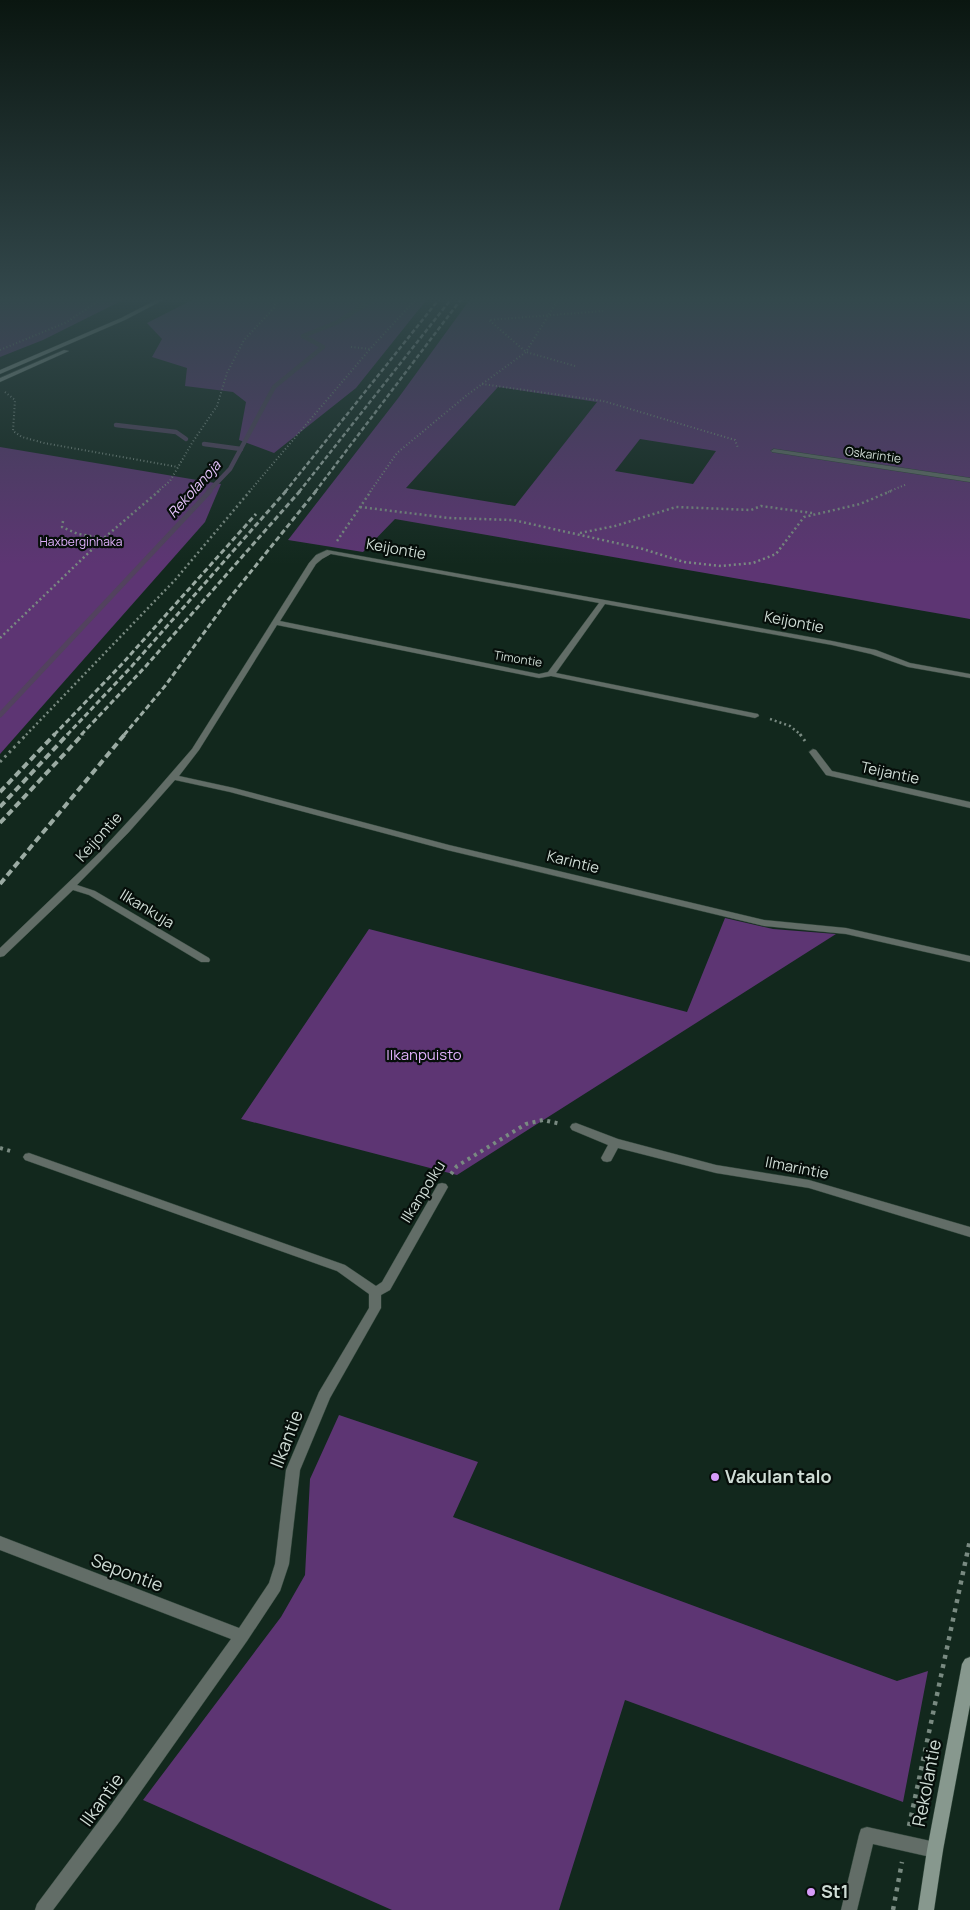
<svg xmlns="http://www.w3.org/2000/svg" width="970" height="1910" font-family="Manrope,sans-serif">
<style>
.green{fill:#5d3573;fill-rule:evenodd}
.lines{fill:none;stroke-linecap:round;stroke-linejoin:round}
.stream-far1{stroke:#52425e;stroke-width:4.5}
.stream{stroke:#52425e;stroke-width:5}
.lane-casing{stroke:#30453a;stroke-width:1}
.street-casing{stroke:#30453a;stroke-width:1}
.secondary-casing{stroke:#30453a;stroke-width:1}
.path-far4{stroke:#798a81;stroke-width:2;stroke-dasharray:1 2.5;stroke-linecap:butt}
.path-far3{stroke:#798a81;stroke-width:2.5;stroke-dasharray:2 3;stroke-linecap:butt}
.path-far2{stroke:#798a81;stroke-width:3;stroke-dasharray:2.5 4;stroke-linecap:butt}
.path-far1{stroke:#798a81;stroke-width:4;stroke-dasharray:3 4.5;stroke-linecap:butt}
.path{stroke:#798a81;stroke-width:4.5;stroke-dasharray:4 5.5;stroke-linecap:butt}
.lane{fill:#626d67;fill-rule:evenodd}
.street{fill:#626d67;fill-rule:evenodd}
.secondary{fill:#87988e;fill-rule:evenodd}
.rail-far2{stroke:#9baba3;stroke-width:2.5;stroke-dasharray:4.5 2.5;stroke-linecap:butt}
.rail-far1{stroke:#9baba3;stroke-width:3;stroke-dasharray:5.5 3;stroke-linecap:butt}
.rail{stroke:#9baba3;stroke-width:4;stroke-dasharray:7 4;stroke-linecap:butt}
.poi-dot{fill:#d69bf9;stroke:#060e0a;stroke-width:2}
.labels{text-anchor:middle;stroke-width:4.5;stroke-linejoin:round;paint-order:stroke}
.far-street-label{font-size:12px;fill:#cfdcd5;stroke:#060e0a}
.far-park-label{font-size:12px;fill:#e0b1fc;stroke:#060e0a}
.far-water-label{font-size:14px;font-style:italic;fill:#e8c5fe;stroke:#060e0a}
.street-label{font-size:15px;fill:#cfdcd5;stroke:#060e0a}
.park-label{font-size:15px;fill:#e0b1fc;stroke:#060e0a}
.near-street-label{font-size:18px;fill:#cfdcd5;stroke:#060e0a}
.near-poi-label{font-size:18px;font-weight:bold;fill:#cfdcd5;stroke:#060e0a;text-anchor:start}
</style>
<rect width="100%" height="100%" fill="#12281d"/>
<!-- green -->
<g class="green">
<path d="M 0,298 L 127,298 L 43,340 L 0,357 Z"/>
<path d="M 196,298 L 428,298 L 356,388 L 274,453 L 239,440 L 246,402 L 233,392 L 185,386 L 187,368 L 152,357 L 162,339 L 147,323 Z"/>
<path d="M 471,298 L 970,298 L 970,619 L 395,519 L 363,552 L 288,540 L 399,397 ZM 498,387 L 597,402 L 515,506 L 406,488 ZM 640,439 L 716,451 L 693,484 L 615,471 Z"/>
<path d="M 0,447 L 221,484 L 205,522 L 0,754 Z"/>
<path d="M 725,918 L 773,929 L 836,934 L 457,1175 L 241,1119 L 369,929 L 687,1012 Z"/>
<path d="M 339,1415 L 478,1462 L 453,1517 L 897,1681 L 928,1671 L 903,1802 L 625,1700 L 559,1910 L 392,1910 L 143,1800 L 281,1617 L 305,1575 L 310,1479 Z"/>
</g>
<g class="lines">
<!-- stream-far1 -->
<g class="stream-far1">
<path d="M 116,425 L 176,432 L 186,439"/>
<path d="M 204,444 L 241,449"/>
<path d="M 208,492 L 230,469 L 274,387 L 323,347 L 303,336 L 338,322 L 370,301 L 367,298"/>
</g>
<!-- stream -->
<path class="stream" d="M 0,715 L 210,491"/>
<defs>
<path id="lane" d="M 867,1827 L 935,1842 L 941,1844 L 943,1850 L 941,1856 L 935,1858 L 873,1844 L 857,1910 L 841,1910 L 859,1835 L 861,1829 Z"/>
<g id="street">
<path d="M 774,449 L 970,478 L 970,482 L 772,452 L 771,451 Z"/>
<path d="M 327,550 L 832,641 L 876,650 L 910,663 L 970,674 L 970,678 L 908,667 L 871,654 L 832,645 L 605,604 L 556,673 L 758,714 L 759,716 L 755,718 L 551,676 L 539,678 L 277,625 L 199,750 L 179,776 L 234,788 L 449,845 L 764,920 L 846,928 L 970,956 L 970,962 L 846,934 L 764,926 L 447,850 L 230,792 L 175,780 L 129,832 L 77,885 L 95,891 L 209,958 L 210,960 L 209,962 L 201,962 L 89,895 L 73,890 L 4,956 L 0,957 L 0,948 L 98,854 L 146,802 L 192,749 L 309,563 L 316,555 ZM 331,554 L 599,603 L 548,672 L 539,674 L 280,621 L 316,564 L 322,559 Z"/>
<path d="M 813,749 L 816,750 L 832,771 L 970,802 L 970,808 L 826,775 L 809,752 Z"/>
<path d="M 576,1123 L 618,1139 L 716,1165 L 809,1180 L 970,1227 L 970,1237 L 809,1188 L 716,1173 L 618,1148 L 611,1161 L 607,1162 L 603,1161 L 601,1158 L 608,1145 L 572,1130 L 570,1127 L 572,1124 Z"/>
<path d="M 29,1153 L 345,1265 L 376,1286 L 382,1282 L 438,1184 L 442,1183 L 446,1184 L 448,1187 L 390,1290 L 381,1295 L 381,1308 L 330,1398 L 300,1470 L 289,1564 L 280,1591 L 247,1641 L 120,1821 L 53,1910 L 35,1910 L 37,1904 L 108,1809 L 231,1639 L 0,1550 L 0,1536 L 239,1628 L 269,1583 L 275,1564 L 286,1470 L 319,1392 L 369,1308 L 369,1294 L 337,1271 L 25,1160 L 23,1157 L 25,1154 Z"/>
</g>
<g id="secondary">
<path d="M 160,298 L 167,298 L 125,320 L 0,374 L 0,370 L 121,318 Z"/>
<path d="M 64,350 L 69,351 L 0,382 L 0,378 Z"/>
<path d="M 970,1657 L 970,1705 L 943,1850 L 934,1910 L 918,1910 L 927,1850 L 962,1664 L 965,1659 Z"/>
</g>
</defs>
<!-- lane casing -->
<use href="#lane" class="lane-casing"/>
<!-- street casing -->
<use href="#street" class="street-casing"/>
<!-- secondary casing -->
<use href="#secondary" class="secondary-casing"/>
<!-- path-far4 -->
<g class="path-far4">
<path d="M 351,347 L 370,349"/>
<path d="M 0,350 L 67,322 L 103,298"/>
<path d="M 575,366 L 526,352 L 489,320 L 603,311"/>
<path d="M 482,384 L 603,401 L 735,440 L 738,448"/>
<path d="M 5,392 L 15,400 L 13,431 L 22,437 L 44,443 L 178,467"/>
<path d="M 157,492 L 170,481 L 192,443 L 217,406 L 227,373 L 244,340 L 274,308 L 276,298"/>
<path d="M 249,492 L 370,349 L 417,298"/>
<path d="M 370,492 L 397,453 L 467,395 L 526,352 L 556,303 L 563,298"/>
<path d="M 888,492 L 907,484"/>
</g>
<!-- path-far3 -->
<g class="path-far3">
<path d="M 360,507 L 449,518 L 513,520 L 643,549 L 684,562 L 721,566 L 753,563 L 776,554 L 804,517 L 860,504 L 891,491"/>
<path d="M 63,521 L 62,527 L 78,534 L 103,538"/>
<path d="M 580,533 L 615,526 L 676,507 L 751,510 L 761,506 L 812,513"/>
<path d="M 337,541 L 371,491"/>
<path d="M 0,638 L 104,538 L 159,491"/>
<path d="M 770,719 L 790,726 L 801,735"/>
<path d="M 26,735 L 175,580 L 250,491"/>
</g>
<!-- path-far2 -->
<g class="path-far2">
<path d="M 800,734 L 805,741"/>
<path d="M 0,762 L 27,734"/>
</g>
<!-- path-far1 -->
<g class="path-far1">
<path d="M 0,1148 L 14,1152"/>
<path d="M 451,1174 L 457,1166 L 526,1124 L 543,1120 L 561,1124"/>
</g>
<!-- path -->
<g class="path">
<path d="M 909,1826 L 970,1540"/>
<path d="M 893,1910 L 902,1862"/>
</g>
<!-- lane -->
<use href="#lane" class="lane"/>
<!-- street -->
<use href="#street" class="street"/>
<!-- secondary -->
<use href="#secondary" class="secondary"/>
<!-- rail-far2 -->
<g class="rail-far2">
<path d="M 285,492 L 440,298"/>
<path d="M 299,492 L 452,298"/>
<path d="M 315,492 L 462,298"/>
</g>
<!-- rail-far1 -->
<g class="rail-far1">
<path d="M 54,735 L 122,664 L 256,514"/>
<path d="M 67,735 L 132,666 L 286,491"/>
<path d="M 81,735 L 146,666 L 300,491"/>
<path d="M 124,735 L 165,686 L 228,600 L 316,491"/>
</g>
<!-- rail -->
<g class="rail">
<path d="M 0,792 L 55,734"/>
<path d="M 0,807 L 68,734"/>
<path d="M 0,823 L 83,734"/>
<path d="M 0,884 L 125,734"/>
</g>
</g>
<!-- sky -->
<linearGradient id="sky" x2="0" y2="1"><stop stop-color="#0a1610"/><stop offset="0.53" stop-color="#33484c"/><stop offset="1" stop-color="#33484c" stop-opacity="0"/></linearGradient>
<rect width="970" height="565" fill="url(#sky)"/>
<!-- markers -->
<g class="poi-dot">
<circle cx="715" cy="1477" r="5"/>
<circle cx="811" cy="1892" r="5"/>
</g>
<g class="labels">
<!-- far-street labels -->
<g class="far-street-label">
<text transform="translate(873 455) rotate(8)" y="4">Oskarintie</text>
<text transform="translate(518 659) rotate(9)" y="4">Timontie</text>
</g>
<!-- far-park labels -->
<g class="far-park-label">
<text x="81" y="546">Haxberginhaka</text>
</g>
<!-- far-water labels -->
<g class="far-water-label">
<text transform="translate(194 489) rotate(-48)" y="5">Rekolanoja</text>
</g>
<!-- street labels -->
<g class="street-label">
<text transform="translate(396 549) rotate(10)" y="5">Keijontie</text>
<text transform="translate(794 622) rotate(11)" y="5">Keijontie</text>
<text transform="translate(890 773) rotate(12)" y="5">Teijantie</text>
<text transform="translate(99 837) rotate(-48)" y="5">Keijontie</text>
<text transform="translate(573 862) rotate(14)" y="5">Karintie</text>
<text transform="translate(147 909) rotate(31)" y="5">Ilkankuja</text>
<text transform="translate(797 1168) rotate(11)" y="5">Ilmarintie</text>
<text transform="translate(423 1192) rotate(-58)" y="5">Ilkanpolku</text>
</g>
<!-- park labels -->
<g class="park-label">
<text x="424" y="1060">Ilkanpuisto</text>
</g>
<!-- near-street labels -->
<g class="near-street-label">
<text transform="translate(287 1439) rotate(-69)" y="6">Ilkantie</text>
<text transform="translate(127 1573) rotate(21)" y="6">Sepontie</text>
<text transform="translate(927 1783) rotate(-79)" y="6">Rekolantie</text>
<text transform="translate(102 1800) rotate(-54)" y="6">Ilkantie</text>
</g>
<!-- near-poi labels -->
<g class="near-poi-label">
<text x="725" y="1483">Vakulan talo</text>
<text x="821" y="1898">St1</text>
</g>
</g>
</svg>
